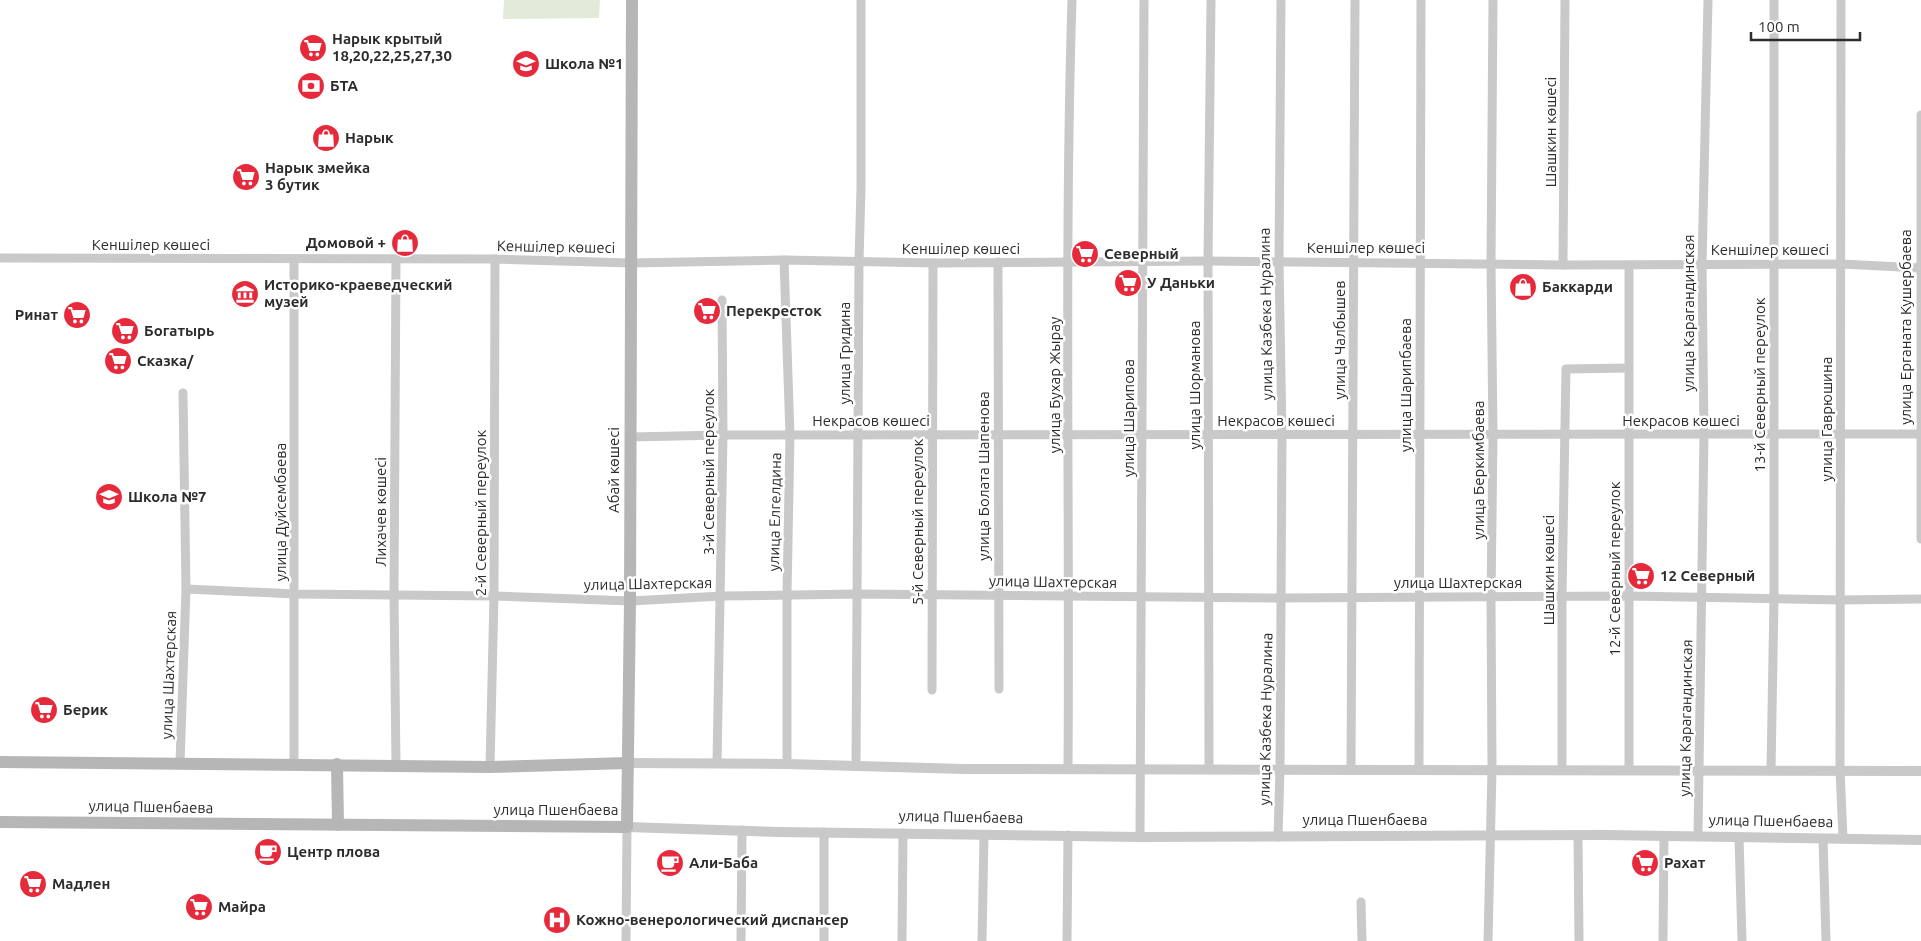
<svg xmlns="http://www.w3.org/2000/svg" width="1921" height="941" viewBox="0 0 1921 941" font-family="Ubuntu,sans-serif">
  <style>
    .green { fill: #e2ead8 }
    .lines { fill: none; stroke-linecap: round; stroke-linejoin: round }
    .minor { stroke: #c9c9c9; stroke-width: 9 }
    .tertiary { stroke: #c9c9c9; stroke-width: 10 }
    .secondary { stroke: #b6b6b6; stroke-width: 12 }
    .labels { text-anchor: middle; stroke-width: 5; stroke-linejoin: round; paint-order: stroke }
    .poi-label { font-size: 15px; font-weight: bold; fill: #2c2c2c; stroke: #fff; text-anchor: start }
    .street-label { font-size: 15px; fill: #2c2c2c; stroke: #fff }
  </style>
  <rect width="100%" height="100%" fill="#fff"/>
  <polygon class="green" points="504,0 600,0 599,18 503,19"/>
  <g class="lines">
    <g class="minor">
      <polyline points="1841,0 1840,770 1843,838"/>
      <polyline points="1921,115 1921,539"/>
      <polyline points="0,258 495,259 631,263 784,260 933,263 1208,261 1563,265 1841,264 1921,268"/>
      <polyline points="294,260 294,764"/>
      <polyline points="396,260 394,595 396,765"/>
      <polyline points="784,260 790,435 787,595 787,764"/>
      <polyline points="998,262 999,689"/>
      <polyline points="1563,265 1565,0"/>
      <polyline points="1629,265 1629,770"/>
      <polyline points="631,437 723,435 1920,434"/>
      <polyline points="186,589 295,594 494,596 630,601 722,596 857,594 1281,598 1629,596 1840,600 1921,599"/>
      <polyline points="932,690 933,263"/>
      <polyline points="180,763 186,589 183,393"/>
      <polyline points="717,763 723,435 722,300"/>
      <polyline points="856,766 859,262 861,188 861,0"/>
      <polyline points="490,767 494,596 495,259"/>
      <path d="M1068 769C1070 513 1064 256 1072 0"/>
      <polyline points="1209,769 1208,261 1211,0"/>
      <polyline points="1351,770 1355,0"/>
      <polyline points="1419,770 1421,0"/>
      <polyline points="1562,770 1562,597 1566,369 1628,368"/>
      <polyline points="1771,770 1774,599 1774,0"/>
      <polyline points="1578,836 1579,941"/>
      <polyline points="1698,836 1704,434 1702,265 1708,0"/>
      <polyline points="1140,837 1144,0"/>
      <polyline points="1278,837 1280,769 1282,435 1279,262 1281,0"/>
      <polyline points="1739,837 1742,941"/>
      <polyline points="1823,838 1826,941"/>
      <polyline points="1361,902 1362,941"/>
      <polyline points="626,941 627,827"/>
      <polyline points="741,941 742,830"/>
      <polyline points="824,941 824,832"/>
      <polyline points="902,941 903,833"/>
      <polyline points="982,941 984,835"/>
      <polyline points="1067,941 1068,835"/>
      <polyline points="1488,941 1492,770 1491,598 1493,435 1491,264 1493,0"/>
      <polyline points="1663,941 1664,836"/>
    </g>
    <g class="tertiary">
      <polyline points="628,763 787,764 964,769 1921,771"/>
      <polyline points="627,827 779,832 1140,837 1606,835 1921,840"/>
    </g>
    <g class="secondary">
      <polyline points="0,762 490,767 628,763"/>
      <polyline points="337,764 338,825"/>
      <polyline points="0,822 627,827 630,601 632,0"/>
    </g>
  </g>
  <defs>
    <g id="supermarket-disc" transform="scale(1.4375)"><circle r="9.5" fill="#e62a3b" stroke="#fff"/><path d="M-6-5.5h2.5l.6 2H6L4.5 2H-2.5L-4.4-4H-6ZM-1.5 3.2a1.3 1.3 0 1 0 .1 0ZM3 3.2a1.3 1.3 0 1 0 .1 0Z" fill="#fff"/></g>
    <g id="school-disc" transform="scale(1.4375)"><circle r="9.5" fill="#e62a3b" stroke="#fff"/><path d="M0-5L7-2L0 1L-7-2ZM-4 1L0 2.5L4 1V4Q0 6-4 4Z" fill="#fff"/></g>
    <g id="bank-disc" transform="scale(1.4375)"><circle r="9.5" fill="#e62a3b" stroke="#fff"/><path d="M-6-4H6V4H-6ZM0-2.3a2.3 2.3 0 1 0 0 4.6a2.3 2.3 0 1 0 0-4.6Z" fill="#fff"/></g>
    <g id="shop-disc" transform="scale(1.4375)"><circle r="9.5" fill="#e62a3b" stroke="#fff"/><path d="M-5-2.5h2.3a2.7 3.5 0 0 1 5.4 0H5L5.5 6h-11ZM-1.5-2.5h3a1.5 2.3 0 0 0-3 0Z" fill="#fff"/></g>
    <g id="museum-disc" transform="scale(1.4375)"><circle r="9.5" fill="#e62a3b" stroke="#fff"/><path d="M0-6L6-3V-2H-6V-3ZM-5-1h2V3h-2ZM-1-1h2V3h-2ZM3-1h2V3H3ZM-6 4H6V6H-6Z" fill="#fff"/></g>
    <g id="cafe-disc" transform="scale(1.4375)"><circle r="9.5" fill="#e62a3b" stroke="#fff"/><path d="M-5.5-4.5H6V0H3Q3 3.5 0 3.5H-2.5Q-5.5 3.5-5.5 0ZM3-3.2v2h1.7v-2ZM-6 4.5H4V6H-6Z" fill="#fff"/></g>
    <g id="hospital-disc" transform="scale(1.4375)"><circle r="9.5" fill="#e62a3b" stroke="#fff"/><path d="M-5-5h3v3.5h4V-5h3V5h-3V1.5h-4V5h-3Z" fill="#fff"/></g>
  </defs>
  <g fill-rule="evenodd">
    <use href="#supermarket-disc" x="313" y="48"/>
    <use href="#school-disc" x="526" y="64"/>
    <use href="#bank-disc" x="311" y="86"/>
    <use href="#shop-disc" x="326" y="138"/>
    <use href="#supermarket-disc" x="246" y="177"/>
    <use href="#shop-disc" x="405" y="243"/>
    <use href="#supermarket-disc" x="1085" y="254"/>
    <use href="#supermarket-disc" x="1128" y="283"/>
    <use href="#shop-disc" x="1523" y="287"/>
    <use href="#museum-disc" x="245" y="294"/>
    <use href="#supermarket-disc" x="707" y="311"/>
    <use href="#supermarket-disc" x="77" y="315"/>
    <use href="#supermarket-disc" x="125" y="331"/>
    <use href="#supermarket-disc" x="118" y="361"/>
    <use href="#school-disc" x="109" y="497"/>
    <use href="#supermarket-disc" x="1641" y="576"/>
    <use href="#supermarket-disc" x="44" y="710"/>
    <use href="#cafe-disc" x="268" y="852"/>
    <use href="#cafe-disc" x="670" y="863"/>
    <use href="#supermarket-disc" x="1645" y="863"/>
    <use href="#supermarket-disc" x="33" y="884"/>
    <use href="#supermarket-disc" x="199" y="907"/>
    <use href="#hospital-disc" x="557" y="920"/>
  </g>
  <g class="labels">
    <g class="poi-label">
      <text x="332" y="44">Нарык крытый<tspan x="332" dy="17">18,20,22,25,27,30</tspan></text>
      <text x="545" y="69">Школа №1</text>
      <text x="330" y="91">БТА</text>
      <text x="345" y="143">Нарык</text>
      <text x="265" y="173">Нарык змейка<tspan x="265" dy="17">3 бутик</tspan></text>
      <text x="386" y="248" text-anchor="end">Домовой +</text>
      <text x="1104" y="259">Северный</text>
      <text x="1147" y="288">У Даньки</text>
      <text x="264" y="290">Историко-краеведческий<tspan x="264" dy="17">музей</tspan></text>
      <text x="1542" y="292">Баккарди</text>
      <text x="726" y="316">Перекресток</text>
      <text x="58" y="320" text-anchor="end">Ринат</text>
      <text x="144" y="336">Богатырь</text>
      <text x="137" y="366">Сказка/</text>
      <text x="128" y="502">Школа №7</text>
      <text x="1660" y="581">12 Северный</text>
      <text x="63" y="715">Берик</text>
      <text x="287" y="857">Центр плова</text>
      <text x="689" y="868">Али-Баба</text>
      <text x="1664" y="868">Рахат</text>
      <text x="52" y="889">Мадлен</text>
      <text x="218" y="912">Майра</text>
      <text x="576" y="925">Кожно-венерологический диспансер</text>
    </g>
    <g class="street-label">
      <text transform="translate(1551 132) rotate(-90)" y="5">Шашкин көшесі</text>
      <text x="151" y="250">Кеншілер көшесі</text>
      <text transform="translate(556 247) rotate(1)" y="5">Кеншілер көшесі</text>
      <text x="1366" y="253">Кеншілер көшесі</text>
      <text x="961" y="254">Кеншілер көшесі</text>
      <text x="1770" y="255">Кеншілер көшесі</text>
      <text transform="translate(1689 313) rotate(-90)" y="5">улица Карагандинская</text>
      <text transform="translate(1266 314) rotate(-91)" y="5">улица Казбека Нуралина</text>
      <text transform="translate(1906 327) rotate(-90)" y="5">улица Ерганата Кушербаева</text>
      <text transform="translate(1340 340) rotate(-90)" y="5">улица Чалбышев</text>
      <text transform="translate(845 353) rotate(-90)" y="5">улица Гридина</text>
      <text transform="translate(1055 385) rotate(-90)" y="5">улица Бухар Жырау</text>
      <text transform="translate(1195 385) rotate(-90)" y="5">улица Шорманова</text>
      <text transform="translate(1406 385) rotate(-90)" y="5">улица Шарипбаева</text>
      <text transform="translate(1760 385) rotate(-90)" y="5">13-й Северный переулок</text>
      <text transform="translate(1129 418) rotate(-90)" y="5">улица Шарипова</text>
      <text transform="translate(1827 419) rotate(-90)" y="5">улица Гаврюшина</text>
      <text x="871" y="426">Некрасов көшесі</text>
      <text x="1276" y="426">Некрасов көшесі</text>
      <text x="1681" y="426">Некрасов көшесі</text>
      <text transform="translate(614 470) rotate(-90)" y="5">Абай көшесі</text>
      <text transform="translate(1479 470) rotate(-90)" y="5">улица Беркимбаева</text>
      <text transform="translate(709 472) rotate(-90)" y="5">3-й Северный переулок</text>
      <text transform="translate(984 476) rotate(-90)" y="5">улица Болата Шапенова</text>
      <text transform="translate(281 512) rotate(-90)" y="5">улица Дуйсембаева</text>
      <text transform="translate(381 512) rotate(-90)" y="5">Лихачев көшесі</text>
      <text transform="translate(775 512) rotate(-89)" y="5">улица Елгелдина</text>
      <text transform="translate(481 513) rotate(-90)" y="5">2-й Северный переулок</text>
      <text transform="translate(918 522) rotate(-90)" y="5">5-й Северный переулок</text>
      <text transform="translate(1615 569) rotate(-90)" y="5">12-й Северный переулок</text>
      <text transform="translate(1549 570) rotate(-90)" y="5">Шашкин көшесі</text>
      <text transform="translate(1053 582) rotate(1)" y="5">улица Шахтерская</text>
      <text x="1458" y="588">улица Шахтерская</text>
      <text transform="translate(648 584) rotate(-1)" y="5">улица Шахтерская</text>
      <text transform="translate(169 675) rotate(-88)" y="5">улица Шахтерская</text>
      <text transform="translate(1686 718) rotate(-89)" y="5">улица Карагандинская</text>
      <text transform="translate(1266 719) rotate(-89)" y="5">улица Казбека Нуралина</text>
      <text transform="translate(151 807) rotate(1)" y="5">улица Пшенбаева</text>
      <text x="556" y="815">улица Пшенбаева</text>
      <text transform="translate(961 817) rotate(1)" y="5">улица Пшенбаева</text>
      <text x="1365" y="825">улица Пшенбаева</text>
      <text transform="translate(1771 821) rotate(1)" y="5">улица Пшенбаева</text>
    </g>
  </g>
  <path d="M1751 32v8h109v-8" fill="none" stroke="#2c2c2c" stroke-width="2.5"/>
  <text x="1758" y="32" font-size="15" fill="#2c2c2c" stroke="#ffffff" stroke-width="4" paint-order="stroke">100 m</text>
</svg>
